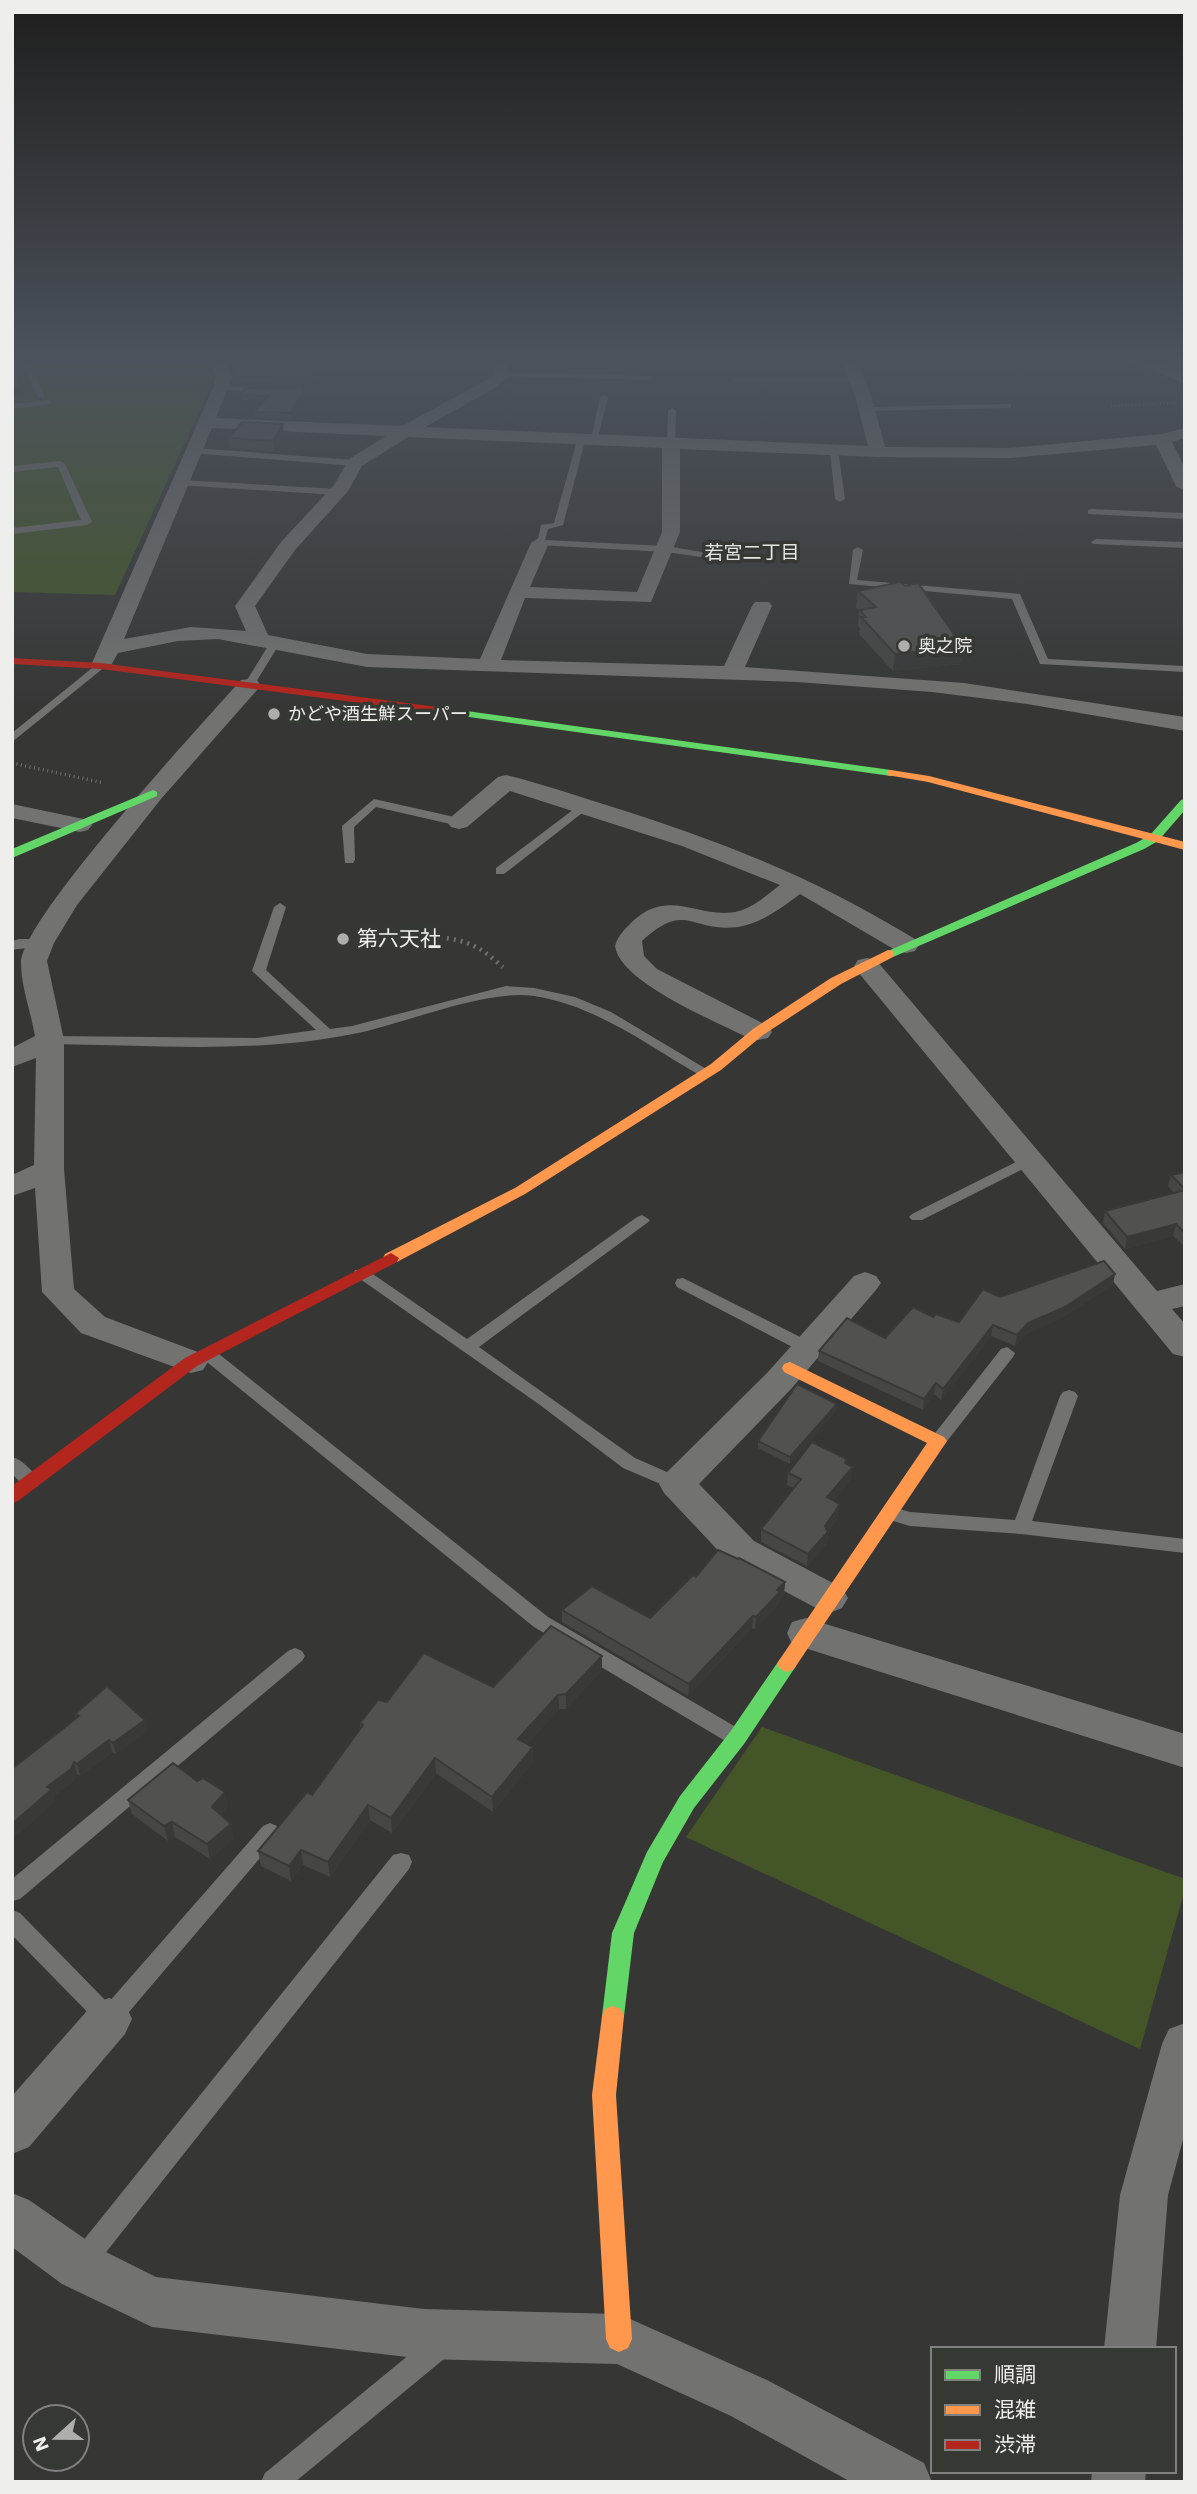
<svg xmlns="http://www.w3.org/2000/svg" width="1197" height="2494" viewBox="0 0 1197 2494" font-family="'Work Sans','Noto Sans JP',sans-serif">
  <style>
    .green { fill: #445627 }
    .lines { fill: none; stroke-linecap: round; stroke-linejoin: round }
    .path-far2 { stroke: #717170; stroke-width: 2.5; stroke-dasharray: 1 2.5; stroke-linecap: butt }
    .path-far1 { stroke: #717170; stroke-width: 3.5; stroke-dasharray: 1 3.5; stroke-linecap: butt }
    .path { stroke: #717170; stroke-width: 4.5; stroke-dasharray: 2 5; stroke-linecap: butt }
    .lane { fill: #727270; fill-rule: evenodd }
    .street { fill: #727270; fill-rule: evenodd }
    .fast { fill: #63d668; fill-rule: evenodd }
    .slow { fill: #ff974d; fill-rule: evenodd }
    .jam { fill: #b3261e; fill-rule: evenodd }
    .wall { fill: #464745 }
    .shaded-wall { fill: #393938 }
    .building { fill: #515250; stroke: #393938; stroke-width: 2 }
    .poi-dot { fill: #aeafac; stroke: #363834; stroke-width: 2.5 }
    .labels { text-anchor: middle; stroke-width: 7; stroke-linejoin: round; paint-order: stroke }
    .far-poi-label { font-size: 18px; fill: #eeefec; stroke: #363834; text-anchor: start }
    .far-neighbourhood-label { font-size: 19px; fill: #e1e4df; stroke: #363834 }
    .poi-label { font-size: 21px; fill: #eeefec; stroke: #363834; text-anchor: start }
  </style>
  <rect width="100%" height="100%" fill="#363735"/>
  <g class="green">
    <polygon points="12,359 206,359 205,364 215,377 115,595 12,592"/>
    <polygon points="762,1727 1185,1879 1185,1889 1140,2049 686,1837"/>
  </g>
  <g class="lines">
    <polyline class="path-far2" points="1111,406 1177,403"/>
    <polyline class="path-far1" points="12,763 104,783"/>
    <path class="path" d="M370 940C404 938 445 931 476 947 486 952 494 960 503 967"/>
    <g class="lane">
      <polygon points="21,359 29,359 45,399 38,397"/>
      <polygon points="502,372 647,376 651,378 647,380 499,376"/>
      <polygon points="737,378 857,378 861,380 857,382 734,382"/>
      <polygon points="221,386 263,387 267,389 263,391 218,390"/>
      <polygon points="604,395 608,397 597,441 590,443 600,397"/>
      <polygon points="48,400 51,400 51,404 12,409 12,404"/>
      <polygon points="1011,404 1011,408 1008,408 867,411 863,409 867,407"/>
      <polygon points="672,408 676,410 675,444 671,447 667,444 668,410"/>
      <polygon points="581,438 585,441 563,525 548,529 545,540 666,546 732,557 737,560 735,562 666,552 537,545 541,525 554,523 577,441"/>
      <polygon points="834,447 838,450 845,499 840,502 835,499 830,450"/>
      <polygon points="194,448 355,460 359,463 355,466 191,453 191,449"/>
      <polygon points="61,461 65,464 92,522 87,525 12,534 12,528 81,520 58,467 12,472 12,466"/>
      <polygon points="180,480 337,489 342,492 337,495 177,485 177,481"/>
      <polygon points="1091,509 1185,513 1185,519 1088,514 1088,510"/>
      <polygon points="1096,539 1185,542 1185,548 1093,544 1091,542"/>
      <polygon points="858,547 863,550 857,580 1020,594 1048,659 1185,666 1185,672 1040,664 1012,599 849,584 853,550"/>
      <polygon points="271,641 280,643 253,687 245,687 244,685"/>
      <polygon points="97,664 106,666 12,742 12,733"/>
      <polygon points="374,799 459,818 465,822 459,826 376,807 354,827 355,860 353,863 345,863 342,826"/>
      <polygon points="582,803 586,804 586,810 504,874 496,874 496,868"/>
      <path d="M280 903 286 907 266 970 330 1029 352 1026 506 986 534 988 575 997 611 1012 713 1073 711 1076H701C649 1046 595 1005 534 996 484 989 405 1024 353 1034 254 1054 150 1045 50 1044L43 1040 50 1036 257 1038 316 1030 252 971 274 907Z"/>
      <path d="M19 939H41L48 943C39 950 23 947 12 950V941Z"/>
      <polygon points="1028,1156 1035,1161 1033,1164 922,1220 912,1220 909,1217 912,1214"/>
      <polygon points="642,1215 650,1220 647,1223 479,1347 635,1458 683,1479 686,1484 683,1489 677,1491 623,1468 540,1405 353,1274 355,1270 367,1270 467,1339 637,1217"/>
      <polygon points="683,1278 814,1344 816,1348 814,1352 802,1352 677,1287 675,1283 677,1279"/>
      <polygon points="1007,1347 1015,1353 1013,1357 944,1445 932,1445 929,1441 932,1437 1001,1349"/>
      <polygon points="208,1348 214,1350 548,1617 741,1730 744,1736 741,1742 734,1744 727,1742 534,1627 202,1358 200,1354"/>
      <polygon points="1069,1390 1075,1392 1078,1396 1032,1521 1185,1539 1185,1553 1021,1534 910,1526 883,1518 880,1513 883,1508 889,1506 910,1512 1015,1520 1060,1396 1063,1392"/>
      <path d="M12 1457C23 1460 34 1472 40 1482L37 1487H25L12 1474Z"/>
      <polygon points="295,1648 302,1651 305,1656 302,1661 20,1899 12,1901 12,1879 288,1651"/>
      <polygon points="270,1823 277,1826 280,1832 277,1838 117,2026 109,2029 101,2026 12,1935 12,1910 20,1913 108,2003 263,1826"/>
      <polygon points="401,1853 409,1855 412,1862 409,1869 92,2270 83,2273 74,2270 71,2261 74,2252 393,1855"/>
      <polygon points="441,2332 450,2336 454,2345 450,2354 295,2482 261,2482 265,2473 432,2336"/>
    </g>
    <g class="street">
      <path d="M208 359H224L232 377 216 418 402 426 483 382 494 373 490 359H506L510 374 495 388 425 427 868 446 855 395 840 359H856L871 395 885 447 1010 448 1162 434 1185 428V438L1172 442 1185 468V491L1176 486 1156 445 1010 458 878 457 680 449V532L651 602 525 598 501 660 724 666 752 606 755 602H769L772 606 745 667 964 683 1185 717V731L1027 704 932 692 797 682 367 667 218 639 178 641 118 653 110 667H96L92 663 213 388 216 377ZM212 428 386 436 349 459 334 485 281 542 238 602 235 606 246 631 191 627 124 639ZM408 437 662 448V532L637 592 530 587 549 543 540 537 531 543 480 659 367 654 268 635 255 606 295 550 348 491 362 466Z"/>
      <polygon points="1127,359 1150,359 1185,372 1185,383 1129,362"/>
      <path d="M249 679 257 680 260 685 257 690 161 799 77 905 54 943 47 961 64 1040V1169L74 1289 105 1317 203 1354 208 1362 203 1370 191 1373 81 1333 42 1292 35 1188 12 1196V1175L34 1165 36 1058 12 1067V1048L35 1036C31 1013 21 986 21 963 21 919 204 722 241 680Z"/>
      <path d="M506 775C539 783 571 794 603 804 718 840 812 876 915 939L919 945 915 951 906 953 897 951 800 894C781 908 762 923 738 927 690 933 687 900 642 941L644 956 657 969 768 1026 772 1032 768 1038 758 1040 748 1038C716 1021 620 983 615 946 618 935 626 928 634 920 671 887 701 921 739 911 754 907 768 894 780 885L682 846 510 791 467 827 459 829 451 827 447 822 451 817 498 777Z"/>
      <polygon points="12,804 88,820 92,825 88,830 80,832 12,818"/>
      <polygon points="867,958 876,960 1157,1291 1185,1284 1185,1306 1172,1309 1185,1324 1185,1357 1173,1354 858,972 854,966 858,960"/>
      <polygon points="865,1272 876,1276 881,1283 876,1290 791,1389 699,1484 754,1541 842,1588 848,1598 842,1608 829,1613 816,1608 728,1561 664,1493 659,1484 664,1475 767,1373 854,1276"/>
      <polygon points="806,1618 1185,1734 1185,1768 792,1644 787,1633 792,1622"/>
      <polygon points="109,1998 125,2004 132,2019 125,2034 29,2147 12,2154 12,2096 93,2004"/>
      <polygon points="1185,2023 1185,2132 1168,2195 1156,2349 1104,2349 1120,2195 1162,2044 1169,2029"/>
      <polygon points="12,2193 29,2200 98,2248 156,2277 424,2309 619,2314 767,2380 924,2463 932,2482 851,2482 731,2416 617,2364 424,2359 152,2327 62,2284 12,2247"/>
      <polygon points="1092,2471 1146,2471 1145,2482 1091,2482"/>
    </g>
    <g class="fast">
      <polygon points="452,709 891,770 897,773 891,776 448,714 447,712"/>
      <polygon points="153,790 157,792 157,796 12,858 12,849"/>
      <polygon points="1185,799 1185,810 1158,841 1144,849 893,957 883,957 881,954 1136,843 1150,835 1181,800"/>
      <polygon points="787,1656 794,1659 797,1664 794,1669 744,1744 694,1808 663,1862 634,1933 624,2016 621,2023 613,2026 605,2023 602,2016 612,1933 647,1852 680,1796 730,1732 780,1659"/>
    </g>
    <g class="slow">
      <polygon points="891,770 929,776 1185,842 1185,850 928,782 887,775 887,771"/>
      <polygon points="888,950 893,951 893,957 841,984 763,1035 721,1070 525,1194 397,1262 385,1262 383,1258 385,1254 515,1188 711,1064 753,1029 831,978"/>
      <polygon points="790,1362 944,1437 947,1441 794,1669 787,1672 780,1669 777,1664 780,1659 927,1443 784,1372 782,1368 784,1364"/>
      <polygon points="613,2006 621,2009 624,2016 616,2095 632,2339 628,2348 619,2352 610,2348 606,2339 592,2095 602,2016 605,2009"/>
    </g>
    <g class="jam">
      <polygon points="12,658 101,663 452,709 457,712 452,715 101,669 12,664"/>
      <polygon points="391,1253 399,1258 397,1262 197,1366 18,1501 12,1503 12,1486 185,1358"/>
    </g>
  </g>
  <g class="wall">
    <polygon points="324,359 310,384 237,383 236,377"/>
    <polygon points="1163,359 1185,359 1185,371 1163,360"/>
    <polygon points="305,394 292,419 255,417 255,412 264,401 242,400 242,395"/>
    <polygon points="283,424 284,434 274,451 230,448 229,438"/>
    <polygon points="858,591 963,647 961,664 893,671 859,634 860,629 858,626 859,610 856,607"/>
    <polygon points="1185,1172 1185,1245 1183,1245 1173,1236 1125,1249 1103,1223 1105,1211 1174,1193 1168,1186 1171,1175"/>
    <polygon points="1113,1285 1063,1317 1026,1334 1015,1346 991,1336 941,1400 934,1394 923,1410 818,1361 819,1351 885,1338 933,1317 959,1322 1000,1297"/>
    <polygon points="836,1411 790,1464 758,1448 758,1441"/>
    <polygon points="847,1459 847,1464 851,1479 833,1500 839,1516 828,1532 827,1544 807,1566 761,1542 761,1529 794,1488 787,1485 788,1473"/>
    <polygon points="738,1559 785,1582 784,1594 780,1598 779,1604 755,1629 752,1628 688,1696 562,1622 562,1610 650,1618 696,1577"/>
    <polygon points="602,1656 602,1670 566,1709 559,1709 527,1744 533,1747 533,1762 493,1812 436,1773 392,1833 370,1820 330,1877 303,1865 291,1881 261,1866 258,1851 312,1795 360,1729 360,1723 387,1702 493,1687"/>
    <polygon points="75,1714 145,1720 147,1731 116,1754 112,1752 80,1776 77,1774 74,1780 54,1796 55,1801 12,1839 12,1769 76,1718"/>
    <polygon points="128,1800 228,1806 221,1815 234,1838 210,1859 175,1837 168,1841 132,1814"/>
  </g>
  <g class="shaded-wall">
    <polygon points="320,359 324,359 310,384 310,377"/>
    <polygon points="23,386 25,396 12,397 12,388"/>
    <polygon points="305,388 305,394 292,419 291,413"/>
    <polygon points="283,424 284,434 274,451 273,441"/>
    <polygon points="963,647 961,664 893,671 895,654"/>
    <polygon points="1176,1224 1173,1236 1125,1249 1127,1237"/>
    <polygon points="1115,1274 1113,1285 1063,1317 1026,1334 1015,1346 1017,1335 1028,1323"/>
    <polygon points="993,1325 991,1336 941,1400 943,1389"/>
    <polygon points="936,1383 934,1394 923,1410 924,1399"/>
    <polygon points="837,1404 836,1411 790,1464 790,1457"/>
    <polygon points="853,1467 851,1479 825,1509 827,1497"/>
    <polygon points="840,1504 839,1516 828,1532 827,1544 807,1566 808,1554 825,1526"/>
    <polygon points="785,1582 784,1594 780,1598 779,1604 755,1629 756,1617"/>
    <polygon points="753,1616 752,1628 688,1696 689,1684"/>
    <polygon points="602,1656 602,1670 566,1709 566,1694"/>
    <polygon points="558,1695 559,1709 519,1754 518,1739"/>
    <polygon points="145,1720 147,1731 116,1754 113,1743"/>
    <polygon points="109,1740 112,1752 80,1776 77,1764"/>
    <polygon points="533,1747 533,1762 493,1812 492,1797"/>
    <polygon points="435,1758 436,1773 392,1833 391,1818"/>
    <polygon points="74,1762 77,1774 74,1780 54,1796 55,1801 12,1839 12,1824 47,1787"/>
    <polygon points="225,1792 228,1806 215,1822 212,1807"/>
    <polygon points="368,1805 370,1820 330,1877 328,1862"/>
    <polygon points="172,1822 175,1837 168,1841 164,1826"/>
    <polygon points="231,1824 234,1838 210,1859 207,1844"/>
    <polygon points="301,1850 303,1865 291,1881 289,1866"/>
  </g>
  <g class="building">
    <polygon points="242,359 320,359 310,377 236,377"/>
    <polygon points="1177,359 1185,359 1185,363"/>
    <polygon points="12,362 23,386 12,388"/>
    <polygon points="245,388 305,388 291,413 255,412 268,396 242,395"/>
    <polygon points="242,422 283,424 273,441 229,438"/>
    <polygon points="900,582 905,586 918,583 963,647 895,654 861,617 866,617 860,610 876,607 858,591"/>
    <polygon points="1185,1172 1185,1189 1171,1175"/>
    <polygon points="1185,1190 1185,1233 1176,1224 1127,1237 1105,1211"/>
    <polygon points="1104,1261 1115,1274 1065,1307 1028,1323 1017,1335 993,1325 943,1389 936,1383 924,1399 819,1351 847,1318 885,1338 913,1307 933,1317 936,1314 959,1322 983,1289 1000,1297"/>
    <polygon points="797,1384 837,1404 790,1457 758,1441"/>
    <polygon points="812,1442 847,1459 845,1463 853,1467 827,1497 840,1504 825,1526 828,1532 808,1554 761,1529 801,1479 788,1473"/>
    <polygon points="718,1550 738,1559 739,1558 785,1582 777,1590 780,1592 756,1617 753,1616 689,1684 562,1610 592,1586 650,1618 693,1575 696,1577"/>
    <polygon points="551,1626 602,1656 566,1694 558,1695 518,1739 533,1747 492,1797 435,1758 391,1818 368,1805 328,1862 301,1850 289,1866 258,1851 307,1792 312,1795 363,1725 360,1723 378,1700 387,1702 424,1653 493,1687"/>
    <polygon points="107,1686 145,1720 113,1743 109,1740 77,1764 74,1762 71,1769 47,1787 52,1789 12,1824 12,1769 79,1716 75,1714"/>
    <polygon points="173,1763 197,1781 203,1778 225,1792 212,1807 231,1824 207,1844 172,1822 164,1826 128,1800"/>
  </g>
  <linearGradient id="sky" x2="0" y2="1"><stop stop-color="#1e1e1d"/><stop offset="0.51" stop-color="#4c535c"/><stop offset="1" stop-color="#4c535c" stop-opacity="0"/></linearGradient>
  <rect width="1197" height="708" fill="url(#sky)"/>
  <g class="poi-dot">
    <circle cx="904" cy="646" r="7"/>
    <circle cx="274" cy="714" r="7"/>
    <circle cx="343" cy="939" r="7"/>
  </g>
  <g class="labels">
    <g class="far-poi-label">
      <text x="918" y="652">奥之院</text>
      <text x="288" y="720">かどや酒生鮮スーパー</text>
    </g>
    <g class="far-neighbourhood-label">
      <text x="752" y="559">若宮二丁目</text>
    </g>
    <g class="poi-label">
      <text x="357" y="946">第六天社</text>
    </g>
  </g>
  <rect width="1197" height="2494" fill="none" stroke="#eeefec" stroke-width="28"/>
  <rect x="931" y="2347" width="245" height="126" fill="#363834" stroke="#80817e" stroke-width="2"/>
  <rect x="945" y="2370" width="35" height="10" fill="#63d668" stroke="#80817e" stroke-width="2"/>
  <text x="994" y="2382" font-size="21" fill="#eeefec">順調</text>
  <rect x="945" y="2405" width="35" height="10" fill="#ff974d" stroke="#80817e" stroke-width="2"/>
  <text x="994" y="2417" font-size="21" fill="#eeefec">混雑</text>
  <rect x="945" y="2440" width="35" height="10" fill="#b3261e" stroke="#80817e" stroke-width="2"/>
  <text x="994" y="2452" font-size="21" fill="#eeefec">渋滞</text>
  <g transform="translate(56 2438) rotate(249)"><circle r="33" fill="#363834" stroke="#80817e" stroke-width="2"/>
  <path d="M0-5L12 26L0 18L-12 26Z" fill="#aeafac"/>
  <text y="-10" font-size="19" font-weight="bold" text-anchor="middle" fill="#eeefec">N</text>
  </g>
</svg>
